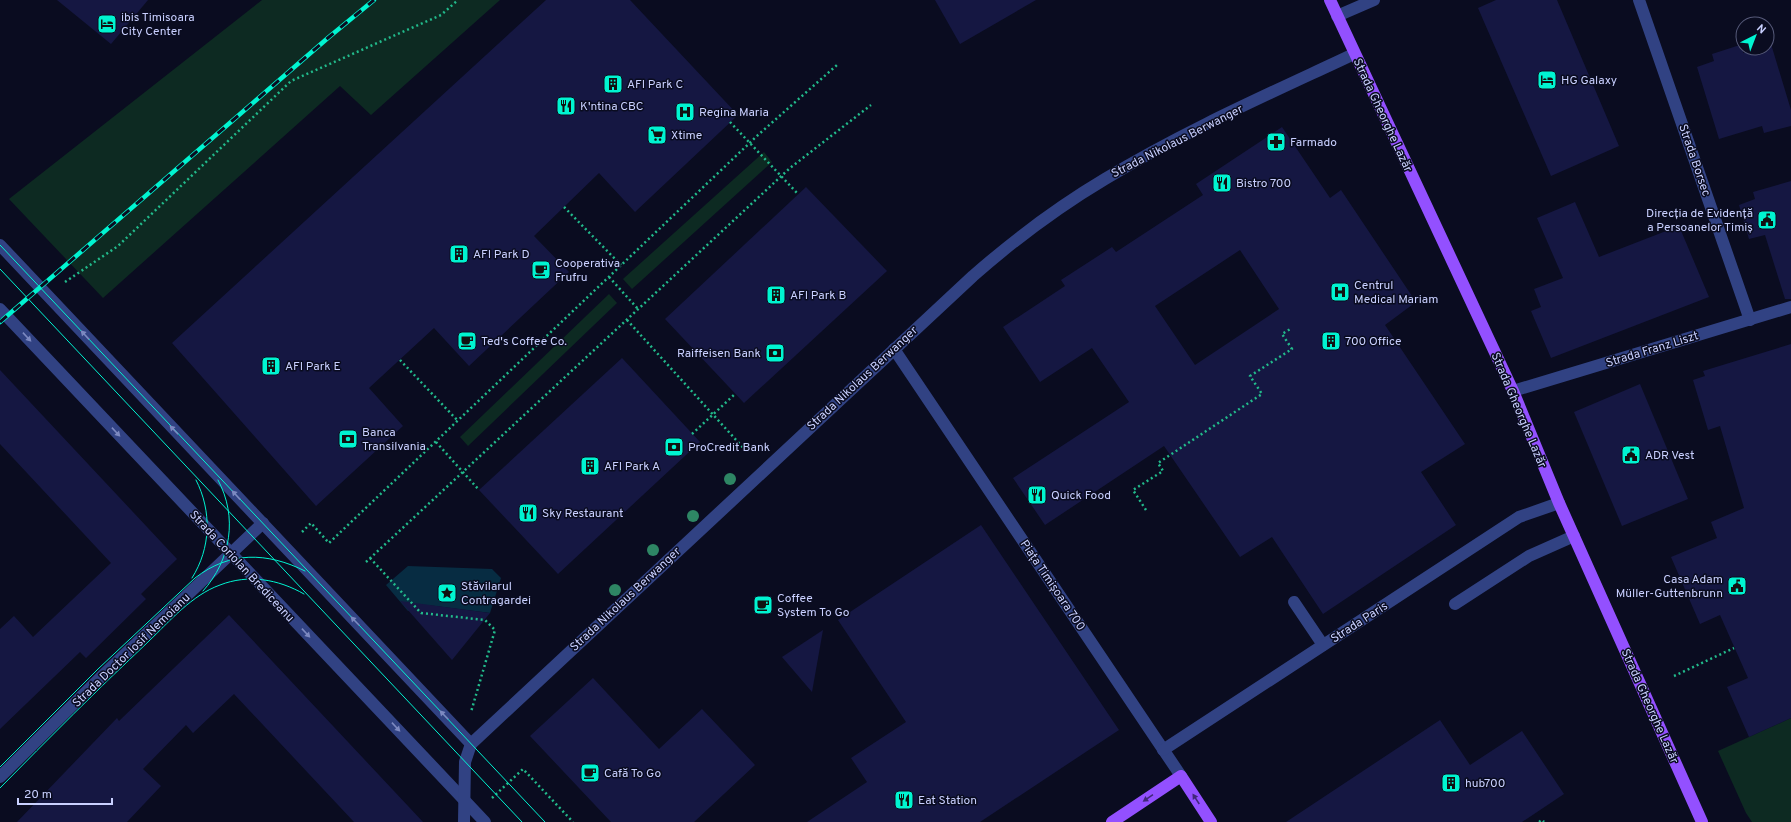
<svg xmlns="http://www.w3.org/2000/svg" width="1791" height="822" viewBox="0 0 1791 822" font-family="Overpass,sans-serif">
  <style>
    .green { fill: #0d2a22 }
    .water { fill: #072c42 }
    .building { fill: #151742; fill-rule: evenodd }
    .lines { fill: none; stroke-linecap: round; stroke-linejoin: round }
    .path { stroke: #22ba8b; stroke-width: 2.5; stroke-dasharray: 2 3; stroke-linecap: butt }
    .minor { stroke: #314283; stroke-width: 12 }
    .major { stroke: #9350ff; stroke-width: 12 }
    .tram { stroke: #00f4d1; stroke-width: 1 }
    .rail-casing { stroke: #00f4d1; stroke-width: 4.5 }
    .rail { stroke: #0a0c20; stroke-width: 3; stroke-dasharray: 9; stroke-linecap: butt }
    .path-bridge { stroke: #22ba8b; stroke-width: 2.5; stroke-dasharray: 2 3; stroke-linecap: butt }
    .tree { fill: #2e8664 }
    .oneway { fill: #7d89c1 }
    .oneway2 { fill: #412779 }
    .labels { text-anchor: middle; stroke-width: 3; stroke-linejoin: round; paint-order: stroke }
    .poi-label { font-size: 12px; fill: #c9d0ff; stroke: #0a0c20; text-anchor: start }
    .street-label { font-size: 12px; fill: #c9d0ff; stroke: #0a0c20 }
  </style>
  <rect width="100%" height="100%" fill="#0a0c20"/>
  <g class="green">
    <polygon points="262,0 500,0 371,115 340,86 103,298 9,199"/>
    <polygon points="764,152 772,162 632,289 623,279"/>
    <polygon points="609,294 617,303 468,446 460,437"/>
    <polygon points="1791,718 1791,822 1752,822 1746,813 1718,751"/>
  </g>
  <polygon class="water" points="408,566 492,569 501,578 490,613 427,605 408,611 386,585"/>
  <g class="building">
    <polygon points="57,0 148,0 111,44"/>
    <polygon points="546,0 630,0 738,115 635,212 599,173 534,236 569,272 469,366 434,328 369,388 403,426 316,506 172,343"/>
    <polygon points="935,0 1036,0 960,44"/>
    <polygon points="1496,0 1557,0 1619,146 1551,176 1478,8"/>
    <polygon points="1743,44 1743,53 1758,48 1767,48 1767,45 1771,44 1791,110 1791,126 1764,133 1762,126 1719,139 1697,67 1714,61 1712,54"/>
    <path d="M1282 127 1330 198 1341 190 1416 302 1385 325 1465 444 1421 472 1456 525 1323 614 1272 537 1240 557 1164 446 1045 525 1013 478 1129 402 1092 348 1040 382 1003 327 1065 286 1061 280 1112 247 1116 252 1203 195 1196 184ZM1240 250 1279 309 1195 365 1155 306Z"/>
    <polygon points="1791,181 1791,299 1785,299 1765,235 1749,239 1739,205 1755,199 1753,192"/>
    <polygon points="806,187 887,271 744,403 665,319"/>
    <polygon points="1575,202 1599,257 1679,226 1709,297 1551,358 1531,311 1541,307 1534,289 1563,278 1537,218"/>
    <polygon points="1791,344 1791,718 1749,737 1727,687 1748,678 1720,615 1700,624 1671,557 1717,538 1711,522 1744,508 1720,426 1708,430 1693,380 1705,376 1703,371"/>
    <polygon points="622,358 700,442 558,574 479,490"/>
    <polygon points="0,370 177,559 141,594 146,599 86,658 80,652 0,729 0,629 14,616 33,637 111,563 0,444"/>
    <polygon points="1640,384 1688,499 1622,526 1574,412"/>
    <polygon points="981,525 1119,730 980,822 807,822 867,782 851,758 906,722 838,620"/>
    <polygon points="400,601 490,613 452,660"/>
    <polygon points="229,615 423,822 354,822 234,694 193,733 186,725 143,769 161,786 127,822 17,822 117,718 119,721"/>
    <polygon points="823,630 812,692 782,657"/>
    <polygon points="593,678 659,749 702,709 755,765 694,822 611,822 530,736"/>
    <polygon points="1440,720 1470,765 1522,731 1564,794 1522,822 1286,822"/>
  </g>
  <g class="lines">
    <g class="path">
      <polyline points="564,207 621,265"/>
      <polyline points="609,277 638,309"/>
      <polyline points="65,282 118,246 291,81 441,15 458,0"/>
      <polyline points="627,320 747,452"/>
      <polyline points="400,360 458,421"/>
      <polyline points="436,442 479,490"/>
      <polyline points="1146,510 1133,490 1163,471 1158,463 1262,394 1250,376 1292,349 1282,334 1292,328"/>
      <polyline points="302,532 311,523 329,543 758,135 837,65"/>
      <polyline points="370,558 421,613 485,620 495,630 471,712"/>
      <polyline points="366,562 790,168 871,105"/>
      <polyline points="1674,676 1734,648"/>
      <polyline points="492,798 523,769 573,822"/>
      <polyline points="1539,822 1542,820 1544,822"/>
    </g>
    <g class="minor">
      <polyline points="1639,0 1750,320"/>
      <polyline points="1337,16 1374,0"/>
      <polyline points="0,245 471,744"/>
      <polyline points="0,309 485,822"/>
      <polyline points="894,349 1181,776"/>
      <polyline points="1513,391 1791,307"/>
      <polyline points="1294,602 1323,645"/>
      <polyline points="1455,604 1529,556 1574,536"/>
      <polyline points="1163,750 1519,517 1559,503"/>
      <polyline points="0,777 104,674 263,523"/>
      <path d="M464 822 465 762 471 744 973 276C1014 240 1058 207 1105 179 1184 131 1271 93 1354 54"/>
    </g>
    <g class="major">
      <polyline points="1330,0 1513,391 1559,503 1702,822"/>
      <polyline points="1112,822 1181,776 1211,822"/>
    </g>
    <g class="tram">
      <polyline points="0,245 545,822"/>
      <polyline points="0,269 522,822"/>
      <path d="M192 578C211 548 212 511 196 480"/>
      <path d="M203 591C231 560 238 517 218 480"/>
      <path d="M0 767 98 669 195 578C230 551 267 552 305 571"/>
      <path d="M0 788C49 738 98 689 149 641 170 621 192 595 220 585 248 574 278 579 304 594"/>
    </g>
    <g class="rail-casing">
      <polyline id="rail" points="0,322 329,37 374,0"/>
    </g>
    <use href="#rail" class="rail"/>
    <g class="path-bridge">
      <polyline points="730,122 798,194"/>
      <polyline points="692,434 735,394"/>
    </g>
  </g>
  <g class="tree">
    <circle cx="730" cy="479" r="6"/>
    <circle cx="693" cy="516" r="6"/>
    <circle cx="653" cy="550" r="6"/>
    <circle cx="615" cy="590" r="6"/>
  </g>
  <defs><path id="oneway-solid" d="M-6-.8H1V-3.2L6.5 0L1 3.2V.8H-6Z"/></defs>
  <g class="oneway">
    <use href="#oneway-solid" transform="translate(85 335) rotate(-133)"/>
    <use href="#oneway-solid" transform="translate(27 337) rotate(47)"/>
    <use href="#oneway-solid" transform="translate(174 430) rotate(-134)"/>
    <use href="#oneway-solid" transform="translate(116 432) rotate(47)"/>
    <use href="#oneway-solid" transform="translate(236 495) rotate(-133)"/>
    <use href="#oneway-solid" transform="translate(355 621) rotate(-134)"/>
    <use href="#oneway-solid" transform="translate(306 633) rotate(47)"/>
    <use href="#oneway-solid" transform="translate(444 715) rotate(-134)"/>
    <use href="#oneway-solid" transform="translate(396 727) rotate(47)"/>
  </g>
  <g class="oneway2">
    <use href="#oneway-solid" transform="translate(1148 798) rotate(146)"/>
    <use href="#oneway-solid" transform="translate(1196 799) rotate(-123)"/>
  </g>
  <defs>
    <g id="hotel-square" transform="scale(1)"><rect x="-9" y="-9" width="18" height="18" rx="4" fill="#00f4d1" stroke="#0a0c20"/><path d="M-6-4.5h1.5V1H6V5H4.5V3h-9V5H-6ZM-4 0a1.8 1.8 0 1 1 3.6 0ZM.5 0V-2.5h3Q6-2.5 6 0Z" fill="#111"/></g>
    <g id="building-square" transform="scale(1)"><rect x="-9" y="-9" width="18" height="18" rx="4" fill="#00f4d1" stroke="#0a0c20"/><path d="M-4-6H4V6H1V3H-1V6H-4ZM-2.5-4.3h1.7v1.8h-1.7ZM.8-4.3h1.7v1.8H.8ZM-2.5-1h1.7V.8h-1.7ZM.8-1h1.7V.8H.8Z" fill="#111"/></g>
    <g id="restaurant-square" transform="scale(1)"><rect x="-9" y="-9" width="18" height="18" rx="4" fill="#00f4d1" stroke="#0a0c20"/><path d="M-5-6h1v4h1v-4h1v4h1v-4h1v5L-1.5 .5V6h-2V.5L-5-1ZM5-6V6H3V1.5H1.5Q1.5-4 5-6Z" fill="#111"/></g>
    <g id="hospital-square" transform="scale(1)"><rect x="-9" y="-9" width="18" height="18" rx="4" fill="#00f4d1" stroke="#0a0c20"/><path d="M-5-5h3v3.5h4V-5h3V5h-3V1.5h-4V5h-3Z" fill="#111"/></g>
    <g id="supermarket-square" transform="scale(1)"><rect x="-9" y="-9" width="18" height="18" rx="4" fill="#00f4d1" stroke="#0a0c20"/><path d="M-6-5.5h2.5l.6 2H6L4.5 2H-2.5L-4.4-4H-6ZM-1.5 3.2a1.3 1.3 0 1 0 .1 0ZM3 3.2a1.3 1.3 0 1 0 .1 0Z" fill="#111"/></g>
    <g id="pharmacy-square" transform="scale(1)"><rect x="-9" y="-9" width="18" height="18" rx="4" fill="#00f4d1" stroke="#0a0c20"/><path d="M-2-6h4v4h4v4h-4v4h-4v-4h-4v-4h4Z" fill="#111"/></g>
    <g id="civic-square" transform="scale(1)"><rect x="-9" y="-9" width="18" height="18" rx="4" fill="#00f4d1" stroke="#0a0c20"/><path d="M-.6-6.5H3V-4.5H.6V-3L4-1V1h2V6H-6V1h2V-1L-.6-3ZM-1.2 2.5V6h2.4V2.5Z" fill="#111"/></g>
    <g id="cafe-square" transform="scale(1)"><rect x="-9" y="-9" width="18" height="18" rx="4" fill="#00f4d1" stroke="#0a0c20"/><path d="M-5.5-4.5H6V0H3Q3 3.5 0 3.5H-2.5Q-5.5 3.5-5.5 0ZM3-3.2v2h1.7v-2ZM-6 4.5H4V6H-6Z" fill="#111"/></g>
    <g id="bank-square" transform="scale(1)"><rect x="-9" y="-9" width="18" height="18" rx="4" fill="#00f4d1" stroke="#0a0c20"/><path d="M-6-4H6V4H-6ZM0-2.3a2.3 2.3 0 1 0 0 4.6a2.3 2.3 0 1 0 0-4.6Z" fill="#111"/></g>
    <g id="sight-square" transform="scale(1)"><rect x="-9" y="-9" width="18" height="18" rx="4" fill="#00f4d1" stroke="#0a0c20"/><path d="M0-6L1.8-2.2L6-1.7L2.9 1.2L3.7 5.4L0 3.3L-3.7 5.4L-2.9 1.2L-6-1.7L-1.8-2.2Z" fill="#111"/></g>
  </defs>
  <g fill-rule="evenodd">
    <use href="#hotel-square" x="107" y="24"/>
    <use href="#hotel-square" x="1547" y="80"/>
    <use href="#building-square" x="613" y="84"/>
    <use href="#restaurant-square" x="566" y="106"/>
    <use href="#hospital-square" x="685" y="112"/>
    <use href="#supermarket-square" x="657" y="135"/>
    <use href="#pharmacy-square" x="1276" y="142"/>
    <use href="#restaurant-square" x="1222" y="183"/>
    <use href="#civic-square" x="1767" y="220"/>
    <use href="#building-square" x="459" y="254"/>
    <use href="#cafe-square" x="541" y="270"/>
    <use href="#hospital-square" x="1340" y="292"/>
    <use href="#building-square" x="776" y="295"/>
    <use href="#cafe-square" x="467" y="341"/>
    <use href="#building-square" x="1331" y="341"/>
    <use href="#bank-square" x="775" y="353"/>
    <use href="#building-square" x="271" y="366"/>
    <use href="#bank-square" x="348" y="439"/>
    <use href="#bank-square" x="674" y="447"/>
    <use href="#civic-square" x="1631" y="455"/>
    <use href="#building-square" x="590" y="466"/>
    <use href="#restaurant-square" x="1037" y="495"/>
    <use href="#restaurant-square" x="528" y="513"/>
    <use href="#civic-square" x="1737" y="586"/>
    <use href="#sight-square" x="447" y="593"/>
    <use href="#cafe-square" x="763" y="605"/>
    <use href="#cafe-square" x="590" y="773"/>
    <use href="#building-square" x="1451" y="783"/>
    <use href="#restaurant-square" x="904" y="800"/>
  </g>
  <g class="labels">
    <g class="poi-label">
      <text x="121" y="21">ibis Timisoara<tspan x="121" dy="14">City Center</tspan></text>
      <text x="1561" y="84">HG Galaxy</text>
      <text x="627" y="88">AFI Park C</text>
      <text x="580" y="110">K'ntina CBC</text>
      <text x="699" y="116">Regina Maria</text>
      <text x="671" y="139">Xtime</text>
      <text x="1290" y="146">Farmado</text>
      <text x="1236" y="187">Bistro 700</text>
      <text x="1753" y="217" text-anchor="end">Direcția de Evidență<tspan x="1753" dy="14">a Persoanelor Timiș</tspan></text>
      <text x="473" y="258">AFI Park D</text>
      <text x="555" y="267">Cooperativa<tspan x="555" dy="14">Frufru</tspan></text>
      <text x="1354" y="289">Centrul<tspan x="1354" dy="14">Medical Mariam</tspan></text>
      <text x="790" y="299">AFI Park B</text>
      <text x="481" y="345">Ted's Coffee Co.</text>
      <text x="1345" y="345">700 Office</text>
      <text x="761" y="357" text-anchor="end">Raiffeisen Bank</text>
      <text x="285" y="370">AFI Park E</text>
      <text x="362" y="436">Banca<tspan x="362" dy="14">Transilvania</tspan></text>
      <text x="688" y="451">ProCredit Bank</text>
      <text x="1645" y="459">ADR Vest</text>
      <text x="604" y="470">AFI Park A</text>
      <text x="1051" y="499">Quick Food</text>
      <text x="542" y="517">Sky Restaurant</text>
      <text x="1723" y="583" text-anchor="end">Casa Adam<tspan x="1723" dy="14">Müller-Guttenbrunn</tspan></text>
      <text x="461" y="590">Stăvilarul<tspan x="461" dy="14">Contragardei</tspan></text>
      <text x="777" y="602">Coffee<tspan x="777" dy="14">System To Go</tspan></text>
      <text x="604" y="777">Cafă To Go</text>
      <text x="1465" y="787">hub700</text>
      <text x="918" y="804">Eat Station</text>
    </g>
    <g class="street-label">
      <text transform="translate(1383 115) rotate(65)" y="4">Strada Gheorghe Lazăr</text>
      <text transform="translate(1177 141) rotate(-27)" y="4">Strada Nikolaus Berwanger</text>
      <text transform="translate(1695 160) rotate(71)" y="4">Strada Borsec</text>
      <text transform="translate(1652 349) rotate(-17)" y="4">Strada Franz Liszt</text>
      <text transform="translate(862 378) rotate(-43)" y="4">Strada Nikolaus Berwanger</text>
      <text transform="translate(1519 410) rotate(67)" y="4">Strada Gheorghe Lazăr</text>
      <text transform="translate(242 566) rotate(47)" y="4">Strada Coriolan Brediceanu</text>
      <text transform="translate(1053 585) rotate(56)" y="4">Piața Timișoara 700</text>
      <text transform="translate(625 599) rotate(-43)" y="4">Strada Nikolaus Berwanger</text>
      <text transform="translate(1359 622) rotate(-33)" y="4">Strada Paris</text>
      <text transform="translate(131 650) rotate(-44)" y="4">Strada Doctor Iosif Nemoianu</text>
      <text transform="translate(1650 706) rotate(66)" y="4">Strada Gheorghe Lazăr</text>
    </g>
  </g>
  <g transform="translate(1755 36) rotate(42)"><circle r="19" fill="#0a0c20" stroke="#565a79"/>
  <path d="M0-3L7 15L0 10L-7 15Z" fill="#00f4d1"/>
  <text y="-6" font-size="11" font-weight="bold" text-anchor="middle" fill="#c9d0ff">N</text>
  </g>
  <path d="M18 798v6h94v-6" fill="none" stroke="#c9d0ff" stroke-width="2"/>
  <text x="24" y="798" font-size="12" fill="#c9d0ff" stroke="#0a0c20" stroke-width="3" paint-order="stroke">20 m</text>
</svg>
